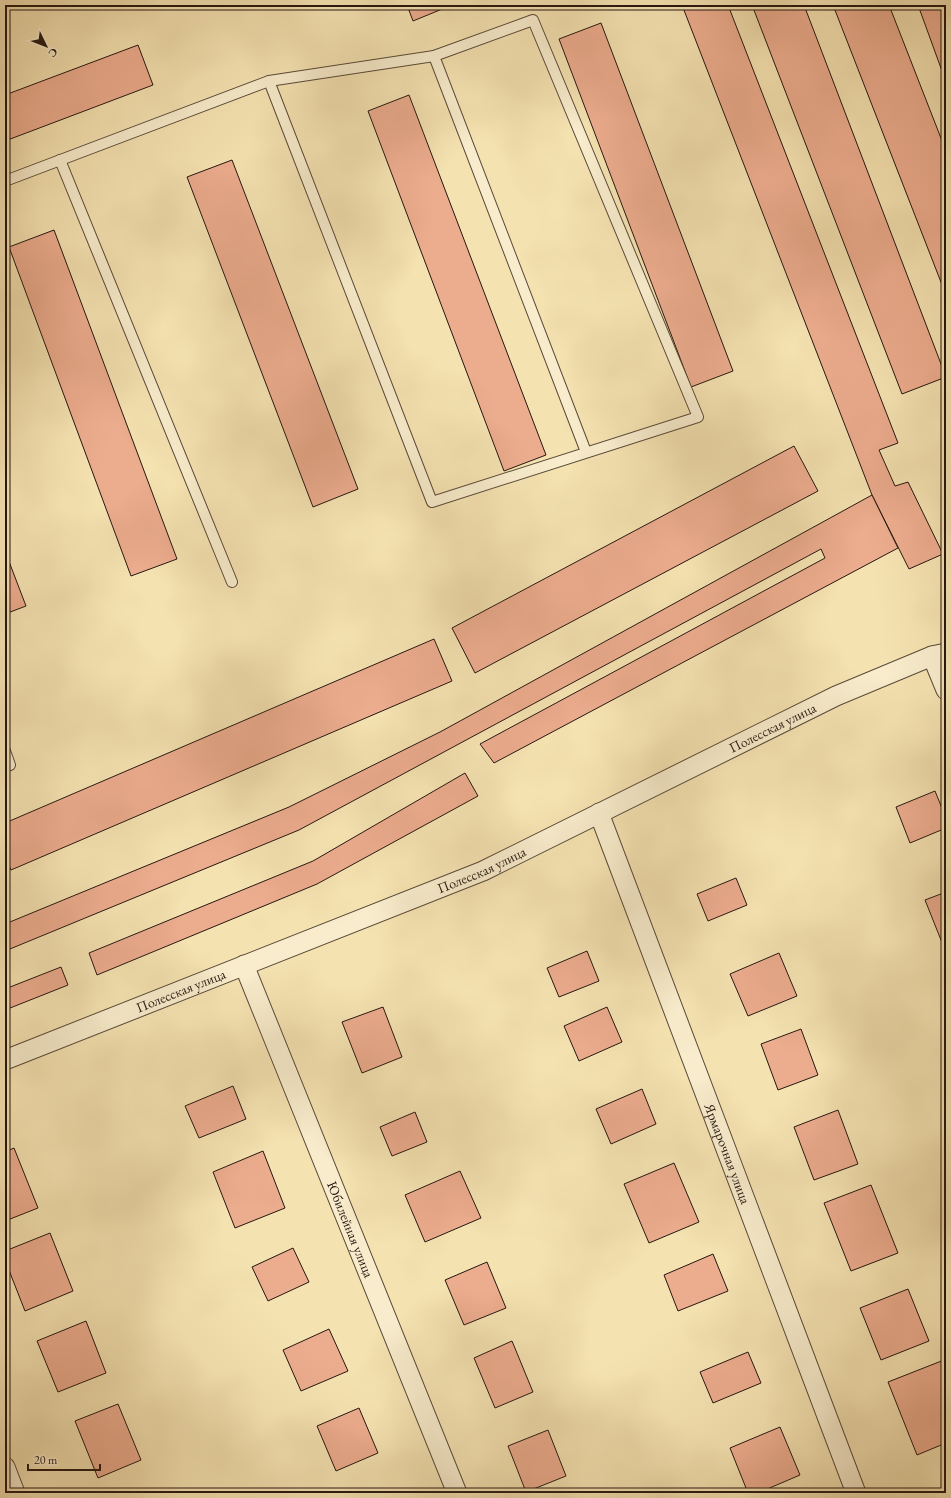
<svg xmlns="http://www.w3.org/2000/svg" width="951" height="1498" viewBox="0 0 951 1498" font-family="'EB Garamond',serif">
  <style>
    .building { fill: #ecac8e; stroke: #251710 }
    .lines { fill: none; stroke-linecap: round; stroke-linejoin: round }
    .lane-casing { stroke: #594a38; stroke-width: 12 }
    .street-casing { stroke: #594a38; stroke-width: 21 }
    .lane { stroke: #f8eccc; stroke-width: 10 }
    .street { stroke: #f8eccc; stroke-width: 19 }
    .labels { text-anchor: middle; stroke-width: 3.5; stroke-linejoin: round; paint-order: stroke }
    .street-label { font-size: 14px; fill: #251710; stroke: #f8eccc }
  </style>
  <rect width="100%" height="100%" fill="#f5e2b1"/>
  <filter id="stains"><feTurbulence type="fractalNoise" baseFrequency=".005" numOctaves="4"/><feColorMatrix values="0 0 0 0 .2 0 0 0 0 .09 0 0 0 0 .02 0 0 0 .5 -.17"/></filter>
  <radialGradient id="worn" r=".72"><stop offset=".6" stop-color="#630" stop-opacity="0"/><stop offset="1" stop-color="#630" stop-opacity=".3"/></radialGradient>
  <g class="building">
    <polygon points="407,5 452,5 413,21"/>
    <polygon points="682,5 728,5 898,443 879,450 895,486 908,482 943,554 909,569 872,495"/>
    <polygon points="752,5 804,5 946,377 902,394"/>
    <polygon points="833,5 889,5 946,151 946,295"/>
    <polygon points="918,5 946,5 946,82"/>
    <polygon points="601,23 733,371 691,387 559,39"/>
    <polygon points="138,45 153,85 5,141 5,95"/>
    <polygon points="409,95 546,455 504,471 368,111"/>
    <polygon points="232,160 358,489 313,507 187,177"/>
    <polygon points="54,230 177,559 131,576 9,247"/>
    <polygon points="794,446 818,491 475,673 452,628"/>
    <polygon points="872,495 898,548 494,763 480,744 825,558 821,549 299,830 5,951 5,924 289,807 440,732"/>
    <polygon points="5,551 26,606 5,614"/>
    <polygon points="434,639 452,681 11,870 5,856 5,823"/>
    <polygon points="465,773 478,796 317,884 97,975 89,953 313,861"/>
    <polygon points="935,791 946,818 946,828 910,843 896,807"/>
    <polygon points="736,878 747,905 708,921 697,894"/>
    <polygon points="946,892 946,944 943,945 925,900"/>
    <polygon points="587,951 599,981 559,997 547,968"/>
    <polygon points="779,953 797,996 748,1016 730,974"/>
    <polygon points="61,967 68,985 5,1010 5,989"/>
    <polygon points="383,1007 402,1057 362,1073 342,1022"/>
    <polygon points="607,1007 622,1042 579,1061 564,1026"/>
    <polygon points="801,1029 818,1075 778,1090 761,1044"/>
    <polygon points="233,1086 246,1119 199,1138 185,1106"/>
    <polygon points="642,1089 656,1124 611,1144 596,1109"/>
    <polygon points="838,1110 858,1164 814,1180 794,1127"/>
    <polygon points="415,1112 427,1142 392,1156 380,1127"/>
    <polygon points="14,1148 38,1208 5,1221 5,1152"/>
    <polygon points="263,1151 285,1208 235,1228 213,1172"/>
    <polygon points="674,1163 699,1222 649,1243 624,1184"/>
    <polygon points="460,1171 481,1218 425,1242 405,1195"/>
    <polygon points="871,1185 898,1253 851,1271 824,1203"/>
    <polygon points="50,1233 73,1291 25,1311 5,1260 5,1251"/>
    <polygon points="293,1248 309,1282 268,1301 252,1267"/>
    <polygon points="713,1254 728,1291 678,1311 664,1275"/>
    <polygon points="487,1262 506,1308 464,1325 445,1280"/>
    <polygon points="908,1289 929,1341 881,1360 860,1308"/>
    <polygon points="86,1321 106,1373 58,1392 37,1341"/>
    <polygon points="329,1329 348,1371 301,1391 283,1350"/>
    <polygon points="512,1341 533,1392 495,1408 474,1358"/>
    <polygon points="748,1352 761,1383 713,1403 700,1372"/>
    <polygon points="944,1360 946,1365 946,1443 917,1455 888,1382"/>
    <polygon points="118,1404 141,1460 98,1478 75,1421"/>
    <polygon points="359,1408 378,1453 336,1471 317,1426"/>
    <polygon points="780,1427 800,1475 758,1493 748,1493 730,1448"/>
    <polygon points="548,1430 566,1476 526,1492 508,1446"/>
  </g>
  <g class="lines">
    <g class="lane-casing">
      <g id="lane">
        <polyline points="269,81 434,56"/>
        <polyline points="60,160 232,582"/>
        <polyline points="5,181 269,81 432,502 698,417 533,20 434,56 586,452"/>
        <polyline points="5,751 10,765"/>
      </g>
    </g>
    <g class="street-casing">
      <g id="street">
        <polyline points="932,656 946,690"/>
        <path id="s1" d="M599 813 856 1493"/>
        <path id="s2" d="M244 965 457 1493"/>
        <path id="s3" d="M5 1060 483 871 836 696 932 656 946 653"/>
        <polyline points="5,1467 15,1493"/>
      </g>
    </g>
    <use href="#lane" class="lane"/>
    <use href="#street" class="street"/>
  </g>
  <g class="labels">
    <g class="street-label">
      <text dy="5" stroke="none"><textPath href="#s3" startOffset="837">Полесская улица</textPath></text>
      <text dy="5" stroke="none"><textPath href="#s3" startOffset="513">Полесская улица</textPath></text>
      <text dy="5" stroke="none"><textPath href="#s3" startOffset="189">Полесская улица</textPath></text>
      <text dy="5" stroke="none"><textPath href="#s1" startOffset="364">Ярмарочная улица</textPath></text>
      <text dy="5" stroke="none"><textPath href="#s2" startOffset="285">Юбилейная улица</textPath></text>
    </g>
  </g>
  <rect width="951" height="1498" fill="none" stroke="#f5e2b1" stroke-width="20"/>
  <rect x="6" y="6" width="939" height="1486" fill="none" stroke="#251710" stroke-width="2"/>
  <rect x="10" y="10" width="931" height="1478" fill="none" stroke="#251710"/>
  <g transform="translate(46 46) rotate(133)" stroke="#f8eccc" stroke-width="3" paint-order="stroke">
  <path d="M0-3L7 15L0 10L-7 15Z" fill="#251710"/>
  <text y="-6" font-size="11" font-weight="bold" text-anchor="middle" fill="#251710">С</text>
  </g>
  <path d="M28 1464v6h72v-6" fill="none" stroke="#251710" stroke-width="2"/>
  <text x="34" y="1464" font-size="12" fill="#251710" stroke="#f8eccc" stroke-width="3" paint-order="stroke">20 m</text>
  <rect width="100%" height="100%" filter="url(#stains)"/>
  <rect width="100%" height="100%" fill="url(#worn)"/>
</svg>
